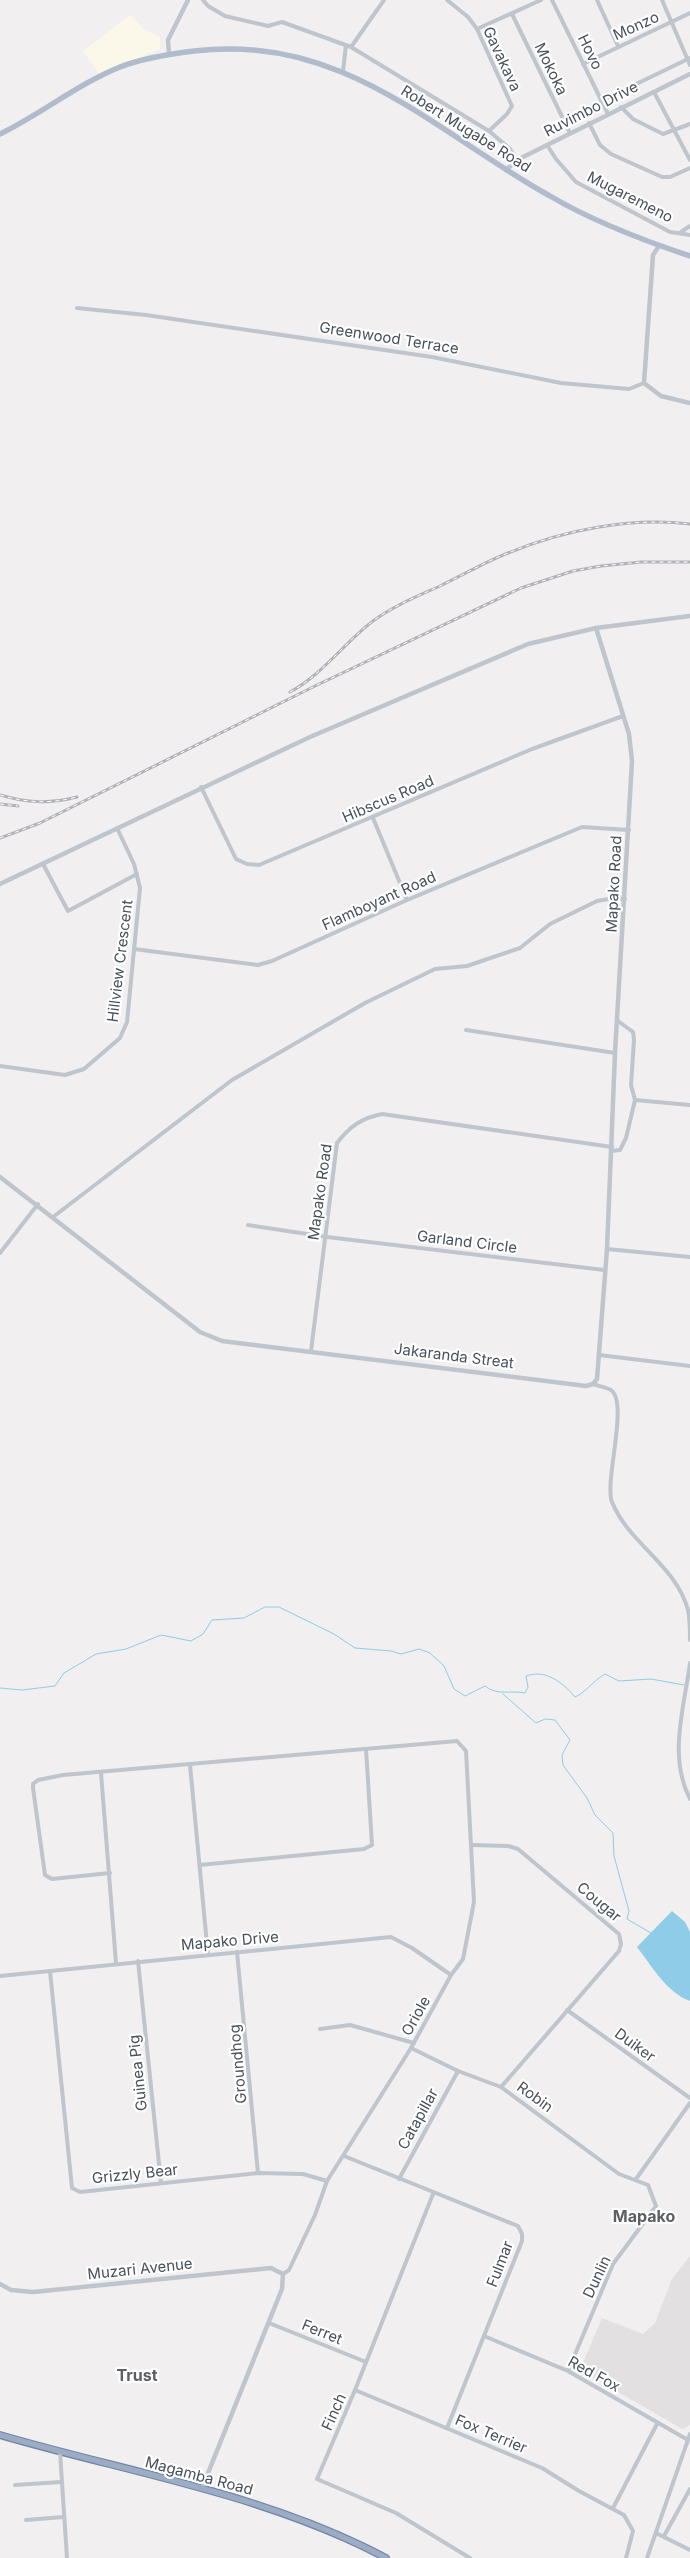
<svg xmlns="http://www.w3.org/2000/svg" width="690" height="2558" viewBox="0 0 690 2558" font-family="Inter,sans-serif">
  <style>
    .commercial { fill: #fbf8e9 }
    .education { fill: #e2e0e0 }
    .water { fill: #8fcce7 }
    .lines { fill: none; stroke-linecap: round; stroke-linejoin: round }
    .stream { stroke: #8fcce7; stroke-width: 1 }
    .trunk-casing { stroke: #7487a7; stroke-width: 8 }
    .minor { stroke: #bec5cd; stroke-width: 4 }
    .tertiary { stroke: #bec5cd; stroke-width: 4.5 }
    .primary { stroke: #b0bbcc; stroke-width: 5.5 }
    .trunk { stroke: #9cacc4; stroke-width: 5.5 }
    .rail-casing { stroke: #b1b3b9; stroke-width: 3 }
    .rail { stroke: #fff; stroke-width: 1; stroke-dasharray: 4; stroke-linecap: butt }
    .labels { text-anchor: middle; stroke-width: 4.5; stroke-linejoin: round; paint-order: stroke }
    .street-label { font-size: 15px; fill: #48505b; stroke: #fff }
    .neighbourhood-label { font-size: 16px; font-weight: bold; fill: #5c5e63; stroke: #fff }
  </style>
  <rect width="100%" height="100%" fill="#f1efef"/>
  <polygon class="commercial" points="130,15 145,30 160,37 160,49 99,74 83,51"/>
  <polygon class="education" points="690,2256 690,2425 682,2429 584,2372 582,2365 602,2318 643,2334 655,2323 672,2279"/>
  <path class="water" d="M672 1911 685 1922 690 1932V2001C666 1992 652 1966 637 1947Z"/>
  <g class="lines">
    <g class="stream">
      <path d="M0 1688 22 1690 55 1686 64 1673 96 1654 126 1649 161 1635 191 1641 203 1634 212 1620 244 1618 265 1607H279L334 1634 355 1648 391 1651 401 1654 419 1649 430 1653 444 1666 454 1689 465 1696 485 1686C497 1696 511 1690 525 1693L528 1687 526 1676C546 1669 562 1682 575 1697 585 1693 593 1681 605 1674L619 1681 651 1679 684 1685"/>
      <polyline points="503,1694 536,1723 545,1719 555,1720 570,1740 562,1755 563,1765 587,1798 595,1815 613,1833 614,1856 629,1911 627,1919 651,1933"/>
    </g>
    <g class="trunk-casing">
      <path id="trunk" d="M0 2435C130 2473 266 2494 386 2558"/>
    </g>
    <g class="minor">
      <polyline points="203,0 208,6 225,16 268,26 282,22 351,47 489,131 510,149 517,160"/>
      <polyline points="447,0 468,17 477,29 512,106 507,114 489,131"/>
      <polyline points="552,0 608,114"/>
      <polyline points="597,0 618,46"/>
      <polyline points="662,0 690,65"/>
      <polyline points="512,14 570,133"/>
      <polyline points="477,29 541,0"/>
      <polyline points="351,47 384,0"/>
      <polyline points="583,64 690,13"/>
      <polyline points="343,71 346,45"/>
      <polyline points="654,92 690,160"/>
      <polyline points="601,101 690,58"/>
      <polyline points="621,107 633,119 663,134 690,124"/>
      <polyline points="589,123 600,145 611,154 662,177 670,177 690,168"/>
      <polyline points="547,145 556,159 576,182 670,232 690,235"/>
      <polyline points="681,232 690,226"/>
      <polyline points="77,308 146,315 432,357 561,383 629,389 644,383"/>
      <polyline points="201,787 236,859 247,864 259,865 532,749 623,716"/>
      <polyline points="373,818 407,900"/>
      <polyline points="43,864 68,911 137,874"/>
      <polyline points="134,949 258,965 272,961 407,900 582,827 629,830"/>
      <polyline points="618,1021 633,1032 634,1040 631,1085 635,1100"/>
      <polyline points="466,1030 615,1053"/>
      <polyline points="0,1066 65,1075 84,1069 120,1038 127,1022 140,888 134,864 117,828"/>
      <polyline points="611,1151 620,1150 626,1138 635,1100 690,1105"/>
      <polyline points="53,1217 232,1080 365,1003 435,969 467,966 520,948 550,924 597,901 614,898 625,899"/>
      <polyline points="248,1225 327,1237 604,1270"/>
      <polyline points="607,1249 690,1257"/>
      <polyline points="0,1253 38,1204"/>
      <path d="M311 1351 337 1143C350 1126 362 1118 382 1114L612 1147"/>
      <polyline points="599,1355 690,1366"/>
      <path d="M593 1384C598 1386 606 1387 611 1390 629 1403 604 1482 612 1502 629 1544 676 1565 688 1610 690 1619 690 1630 690 1640"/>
      <path d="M690 1663C684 1708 668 1757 690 1799"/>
      <polyline points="190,1765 208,1955"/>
      <polyline points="101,1773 116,1963"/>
      <polyline points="472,1845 508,1846 518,1849 619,1934 621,1944 619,1951 501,2087"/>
      <polyline points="200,1865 364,1849 372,1845 366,1749"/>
      <polyline points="110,1873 52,1879 45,1875 33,1788 33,1784 38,1780 63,1775 457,1741 466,1751 474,1902 463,1959 451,1975 411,2048 327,2181 315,2215 289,2270 283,2274"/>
      <polyline points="237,1952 258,2173"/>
      <polyline points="138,1961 161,2183"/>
      <polyline points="50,1971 72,2188 80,2192 258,2173 303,2174 327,2181"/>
      <polyline points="0,1976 391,1937 412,1948 451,1975"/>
      <polyline points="567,2010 690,2098"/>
      <polyline points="320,2029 350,2025 414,2043"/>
      <polyline points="411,2048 458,2071 501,2087 619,2174 648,2185 656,2206 613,2264 568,2371"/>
      <polyline points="344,2156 518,2226 522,2234 522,2241 447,2428"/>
      <polyline points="399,2179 458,2071"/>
      <polyline points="636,2179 690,2103"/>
      <polyline points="433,2194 355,2390 317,2479 396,2513 470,2558"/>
      <polyline points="269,2323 366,2362"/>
      <polyline points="484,2336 568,2371 688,2440"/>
      <polyline points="355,2390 542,2468 579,2491 624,2515 633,2531 626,2558"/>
      <polyline points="60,2452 67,2558"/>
      <polyline points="15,2485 61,2482"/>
      <polyline points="613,2508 657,2424"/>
      <polyline points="26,2520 63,2517"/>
      <polyline points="656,2533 690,2550"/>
      <polyline points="664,2536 690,2489"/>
      <polyline points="647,2558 690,2434"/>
    </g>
    <g class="tertiary">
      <polyline points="169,54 168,40 188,0"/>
      <polyline points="506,170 517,160 690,74"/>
      <polyline points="659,246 653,255 644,383 661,396 690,403"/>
      <polyline points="0,884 310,737 528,644 596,628 690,616"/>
      <polyline points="0,1177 200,1332 222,1341 586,1386 593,1384 597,1379 607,1249 615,1053 632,761 629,734 596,628"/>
      <polyline points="0,2284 11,2290 33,2292 271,2268 283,2274 282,2289 202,2488"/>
    </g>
    <path class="primary" d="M0 134C41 114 78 84 120 67 143 58 170 54 194 51 342 33 432 130 550 196 594 222 642 240 690 256"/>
    <use href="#trunk" class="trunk"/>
    <g class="rail-casing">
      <g id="rail">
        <path d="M290 692C322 675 344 643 373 621 393 606 418 596 440 586 463 575 485 562 508 553 564 530 630 517 690 524"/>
        <path d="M0 795C27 803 50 804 77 797"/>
        <polyline points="0,804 18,806"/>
        <polyline points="0,838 40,823 315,686 521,588 573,571 601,566 641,562 690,562"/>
      </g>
    </g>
    <use href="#rail" class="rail"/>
  </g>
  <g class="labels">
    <g class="street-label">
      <text transform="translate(636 26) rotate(-24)" y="5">Monzo</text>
      <text transform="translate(590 52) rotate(64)" y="5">Hovo</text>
      <text transform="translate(502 59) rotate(65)" y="5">Gavakava</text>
      <text transform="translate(551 69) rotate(64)" y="5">Mokoka</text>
      <text transform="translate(591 109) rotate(-27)" y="5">Ruvimbo Drive</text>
      <text transform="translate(466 129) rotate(32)" y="5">Robert Mugabe Road</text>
      <text transform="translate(630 197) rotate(27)" y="5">Mugaremeno</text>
      <text transform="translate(389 338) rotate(9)" y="5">Greenwood Terrace</text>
      <text transform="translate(388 799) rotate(-23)" y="5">Hibscus Road</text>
      <text transform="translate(614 884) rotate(-87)" y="5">Mapako Road</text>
      <text transform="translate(379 901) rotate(-24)" y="5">Flamboyant Road</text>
      <text transform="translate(120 961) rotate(-83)" y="5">Hillview Crescent</text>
      <text transform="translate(320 1192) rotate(-82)" y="5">Mapako Road</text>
      <text transform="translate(467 1242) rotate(7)" y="5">Garland Circle</text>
      <text transform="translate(454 1356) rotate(7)" y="5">Jakaranda Streat</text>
      <text transform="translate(599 1902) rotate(40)" y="5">Cougar</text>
      <text transform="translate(230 1941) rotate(-5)" y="5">Mapako Drive</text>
      <text transform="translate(416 2016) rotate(-61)" y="5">Oriole</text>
      <text transform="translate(635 2045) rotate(36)" y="5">Duiker</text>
      <text transform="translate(238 2064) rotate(-95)" y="5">Groundhog</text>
      <text transform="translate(138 2073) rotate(-96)" y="5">Guinea Pig</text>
      <text transform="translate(535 2097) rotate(36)" y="5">Robin</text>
      <text transform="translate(418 2119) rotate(-61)" y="5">Catapillar</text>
      <text transform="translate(135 2174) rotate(-6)" y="5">Grizzly Bear</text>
      <text transform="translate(500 2264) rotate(-69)" y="5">Fulmar</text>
      <text transform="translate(140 2269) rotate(-6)" y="5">Muzari Avenue</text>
      <text transform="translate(597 2277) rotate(-65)" y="5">Dunlin</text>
      <text transform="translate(322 2332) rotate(22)" y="5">Ferret</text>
      <text transform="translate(594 2374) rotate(29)" y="5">Red Fox</text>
      <text transform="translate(334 2412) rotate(-66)" y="5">Finch</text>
      <text transform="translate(491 2434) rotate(23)" y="5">Fox Terrier</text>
      <text transform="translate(199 2476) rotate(15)" y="5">Magamba Road</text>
    </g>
    <g class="neighbourhood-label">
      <text x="644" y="2222">Mapako</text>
      <text x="137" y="2381">Trust</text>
    </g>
  </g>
</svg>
